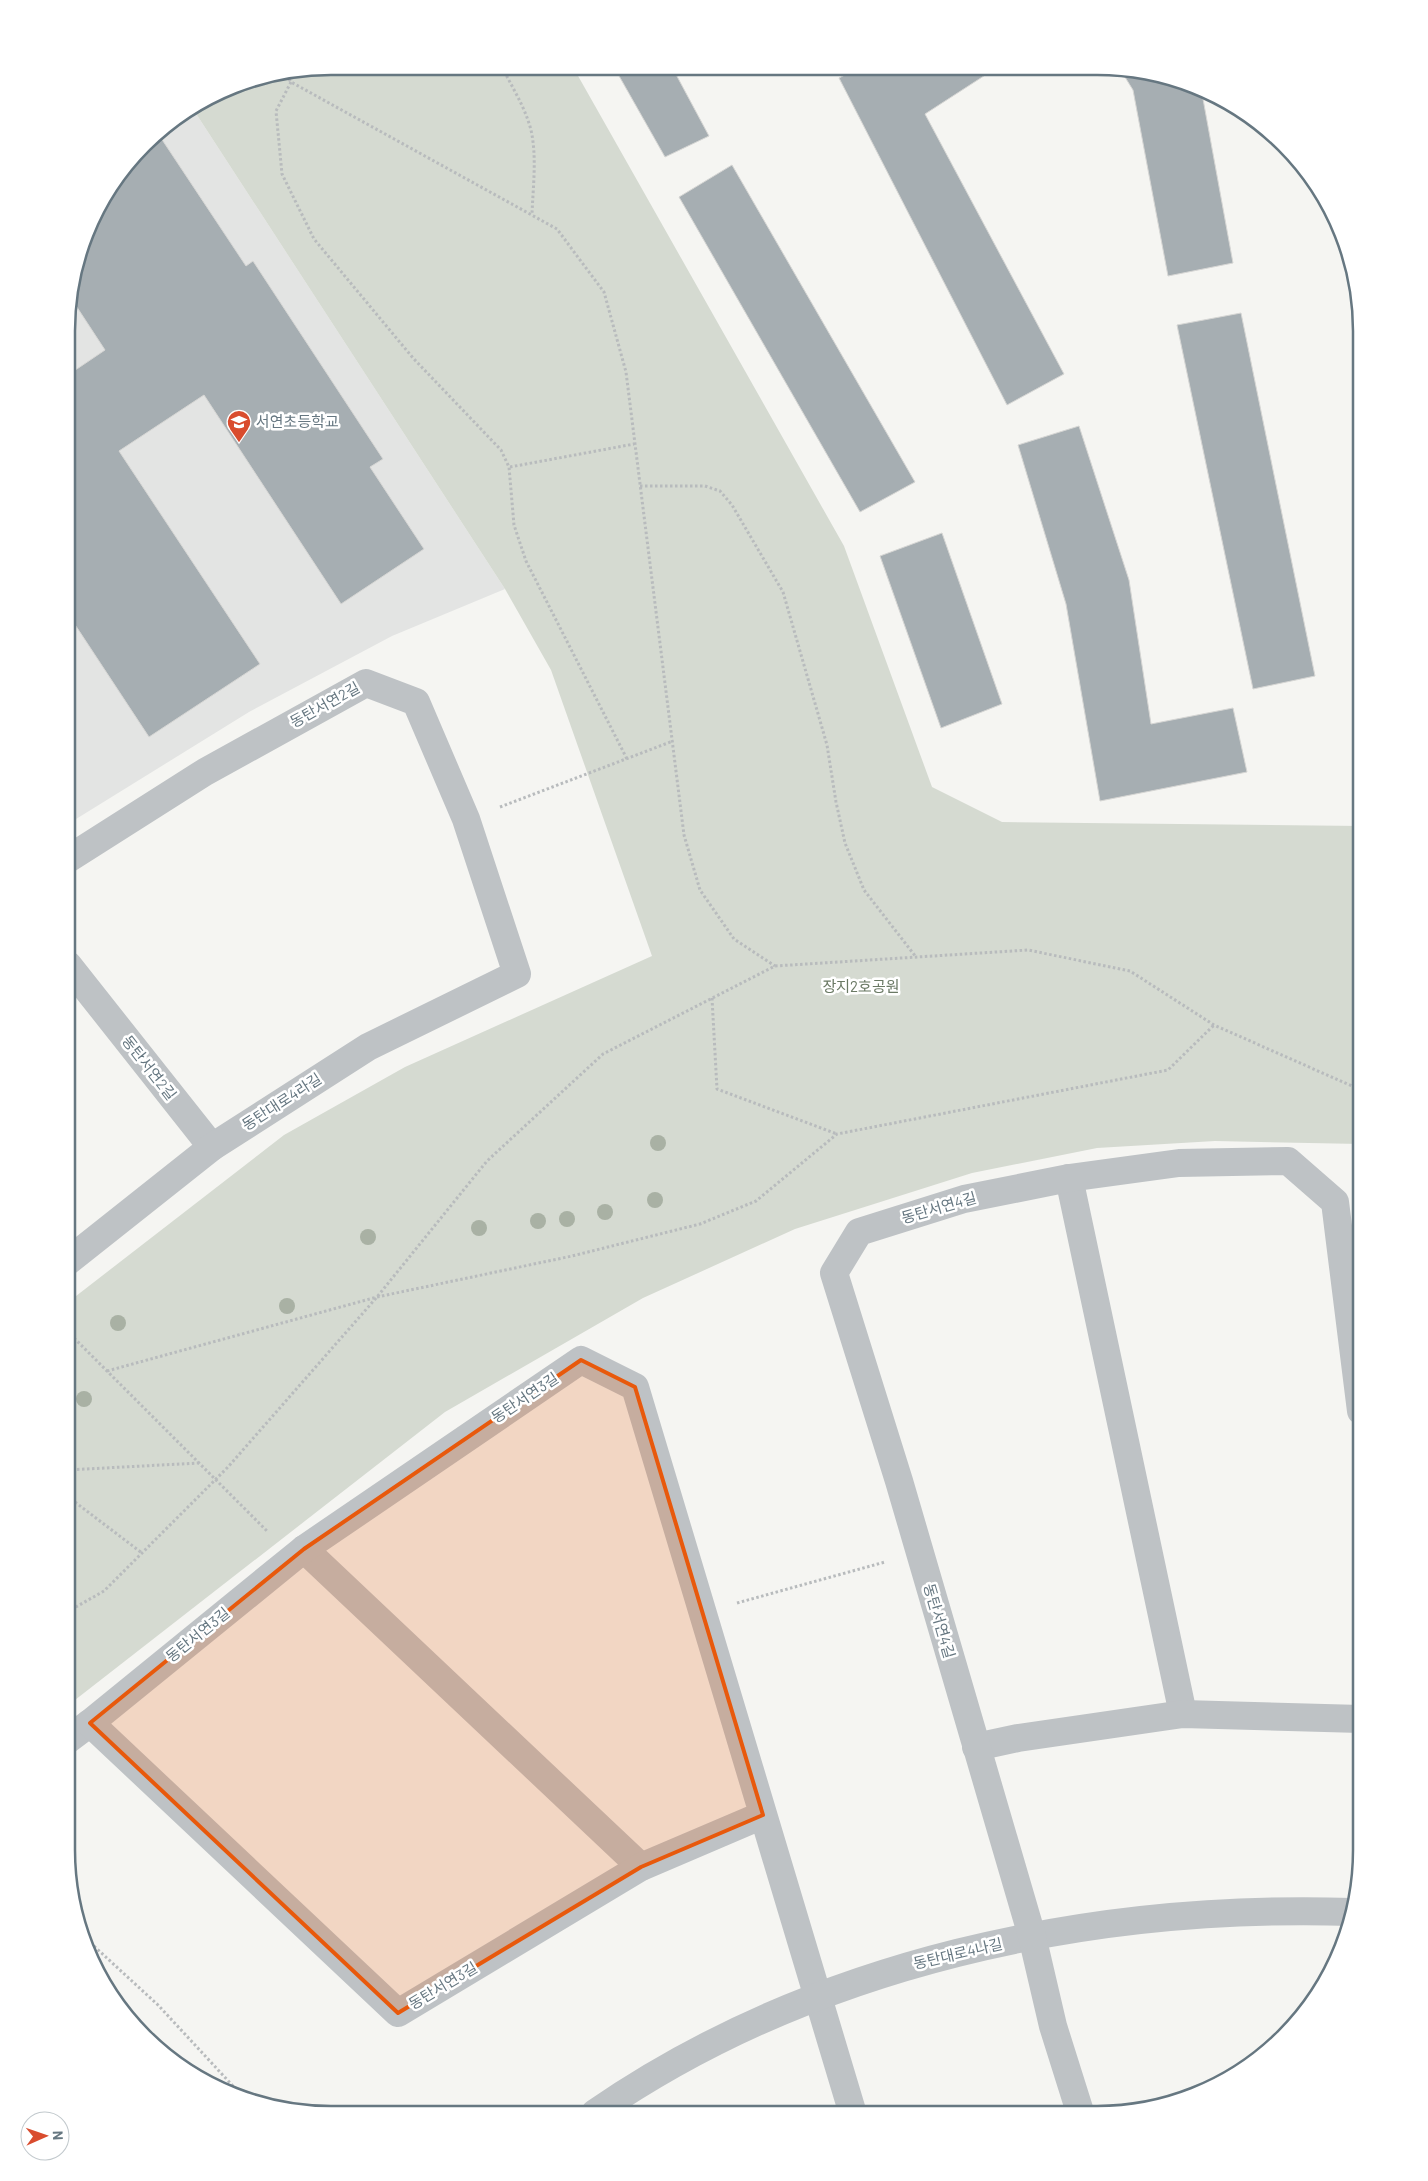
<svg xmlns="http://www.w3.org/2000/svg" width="1428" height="2181" viewBox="0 0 1428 2181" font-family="Barlow,'Noto Sans KR',sans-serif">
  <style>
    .built { fill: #e3e4e3 }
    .green { fill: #d5dad1 }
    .building { fill: #a6aeb2; stroke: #d6d6d4 }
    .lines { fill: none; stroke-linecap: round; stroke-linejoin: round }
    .path { stroke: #b8bbbd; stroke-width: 3; stroke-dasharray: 2.5 2.5; stroke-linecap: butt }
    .minor { stroke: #bec2c5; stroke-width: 28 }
    .tree { fill: #a9b1a4 }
    .marked { fill: #e8590c; fill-opacity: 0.2; stroke: #e8590c; stroke-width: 4; stroke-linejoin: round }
    .labels { text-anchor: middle; stroke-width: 5; stroke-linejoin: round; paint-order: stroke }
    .poi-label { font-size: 15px; fill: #667781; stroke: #fff; text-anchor: start }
    .street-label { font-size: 15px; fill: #667781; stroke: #fff }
    .park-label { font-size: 15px; fill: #6a7964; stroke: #fff }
    .rim { fill: none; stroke: #667781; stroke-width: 2.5 }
  </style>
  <rect width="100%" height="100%" fill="#f5f5f2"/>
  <polygon class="built" points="193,109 505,589 392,636 249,712 68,824 68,296 94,213 156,132"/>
  <polygon class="green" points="331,66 573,67 844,546 932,787 1002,822 1362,826 1361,1144 1215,1141 1097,1148 972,1173 795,1229 643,1298 445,1412 66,1707 67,1303 284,1135 405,1067 652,956 551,670 505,589 193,109 230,86"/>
  <g class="building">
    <polygon points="614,67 672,67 709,136 665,157"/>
    <polygon points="858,68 988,68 990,72 925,114 1064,374 1007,405 839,78"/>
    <polygon points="1120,69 1132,69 1201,88 1233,263 1168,276 1133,90"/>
    <polygon points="157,132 246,266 253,261 383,459 370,467 424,549 341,604 204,395 119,451 260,664 149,737 68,614 68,375 105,350 69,295 94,213"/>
    <polygon points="732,165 915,482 860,512 679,197"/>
    <polygon points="1241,313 1315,676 1253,689 1177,325"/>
    <polygon points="1079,426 1129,580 1151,724 1233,708 1247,772 1100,801 1066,604 1018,445"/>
    <polygon points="942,533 1002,704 941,728 880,556"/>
  </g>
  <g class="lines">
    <g class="path">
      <path d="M502 67C512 87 525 107 531 130 537 157 533 187 532 214"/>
      <polyline points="286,75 291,82 557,229 604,292 626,372 684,835 700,890 734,939 775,966"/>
      <polyline points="291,82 276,111 282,174 314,239 413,358 501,450 509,467 514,525 526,561 627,759"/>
      <polyline points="510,467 634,444"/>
      <polyline points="640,486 705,486 720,491 732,505 783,592 827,745 836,802 845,843 864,890 916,957"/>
      <polyline points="500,807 673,741"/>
      <polyline points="712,998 717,1089 837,1134"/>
      <polyline points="67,1331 268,1532"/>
      <polyline points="107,1371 377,1297 572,1256 700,1224 756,1201 837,1134 1168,1070 1214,1025"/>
      <polyline points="67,1470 199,1463"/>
      <polyline points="67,1496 142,1553"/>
      <polyline points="737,1603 885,1562"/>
      <polyline points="67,1612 104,1591 228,1467 377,1297 487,1161 603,1054 775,966 1028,950 1130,971 1214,1025 1361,1090"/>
      <polyline points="83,1936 158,2005 245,2099"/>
    </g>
    <g class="minor">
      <polyline points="68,965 212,1147"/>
      <polyline points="1069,1178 1183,1714"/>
      <polyline points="67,1262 212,1147 368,1047 517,974 466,819 416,702 366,683 205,772 68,859"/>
      <polyline points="304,1549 641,1867"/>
      <polyline points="66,1741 90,1723"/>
      <polyline points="976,1747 1018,1738 1183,1714 1361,1719"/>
      <path d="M763 1815 641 1867 398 2013 90 1723 304 1549 581 1360 635 1387C708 1629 781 1871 853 2114"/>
      <path d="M595 2113C814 1962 1090 1904 1352 1912"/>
      <polyline points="1081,2115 1053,2026 1032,1936 899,1481 834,1273 859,1232 964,1199 1069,1178 1179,1163 1288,1161 1335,1202 1361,1411"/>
    </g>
  </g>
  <g class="tree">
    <circle cx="658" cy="1143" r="8"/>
    <circle cx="655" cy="1200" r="8"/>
    <circle cx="605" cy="1212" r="8"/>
    <circle cx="567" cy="1219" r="8"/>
    <circle cx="538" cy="1221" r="8"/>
    <circle cx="479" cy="1228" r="8"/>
    <circle cx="368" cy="1237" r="8"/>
    <circle cx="287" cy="1306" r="8"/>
    <circle cx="118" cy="1323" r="8"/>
    <circle cx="84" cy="1399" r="8"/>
  </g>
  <path class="marked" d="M581 1360 635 1387 763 1815 641 1867 398 2013 90 1723 304 1549Z"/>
  <defs>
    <g id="school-pin" transform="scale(1.25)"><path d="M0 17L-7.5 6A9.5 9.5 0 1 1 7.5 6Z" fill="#d94c2e" stroke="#fff"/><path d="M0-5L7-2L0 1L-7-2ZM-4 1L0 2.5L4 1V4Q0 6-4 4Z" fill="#fff"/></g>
  </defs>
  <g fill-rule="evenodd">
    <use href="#school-pin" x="239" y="422"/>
  </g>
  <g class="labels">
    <g class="poi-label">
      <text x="256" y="427">서연초등학교</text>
    </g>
    <g class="street-label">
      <text transform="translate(325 705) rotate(-29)" y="5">동탄서연2길</text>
      <text transform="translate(149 1068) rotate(52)" y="5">동탄서연2길</text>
      <text transform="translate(282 1102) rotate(-33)" y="5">동탄대로4라길</text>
      <text transform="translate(939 1208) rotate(-16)" y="5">동탄서연4길</text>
      <text transform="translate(525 1398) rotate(-34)" y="5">동탄서연3길</text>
      <text transform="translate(939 1621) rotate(74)" y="5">동탄서연4길</text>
      <text transform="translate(198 1635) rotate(-39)" y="5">동탄서연3길</text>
      <text transform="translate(958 1954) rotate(-13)" y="5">동탄대로4나길</text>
      <text transform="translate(443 1986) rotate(-31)" y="5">동탄서연3길</text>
    </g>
    <g class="park-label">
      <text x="861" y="992">장지2호공원</text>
    </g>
  </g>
  <path d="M0 0H1428V2181H0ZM331 75H1097A256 256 0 0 1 1353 331V1850A256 256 0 0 1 1097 2106H331A256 256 0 0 1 75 1850V331A256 256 0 0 1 331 75Z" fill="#fff" fill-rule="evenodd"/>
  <path class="rim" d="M331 75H1097A256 256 0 0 1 1353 331V1850A256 256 0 0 1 1097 2106H331A256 256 0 0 1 75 1850V331A256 256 0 0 1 331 75Z"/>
  <g transform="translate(45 2136) rotate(88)"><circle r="24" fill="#ffffff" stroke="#c2c9cd"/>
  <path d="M0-4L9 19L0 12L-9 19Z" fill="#d94c2e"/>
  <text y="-8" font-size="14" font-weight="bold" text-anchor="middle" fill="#667781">N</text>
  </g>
</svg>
